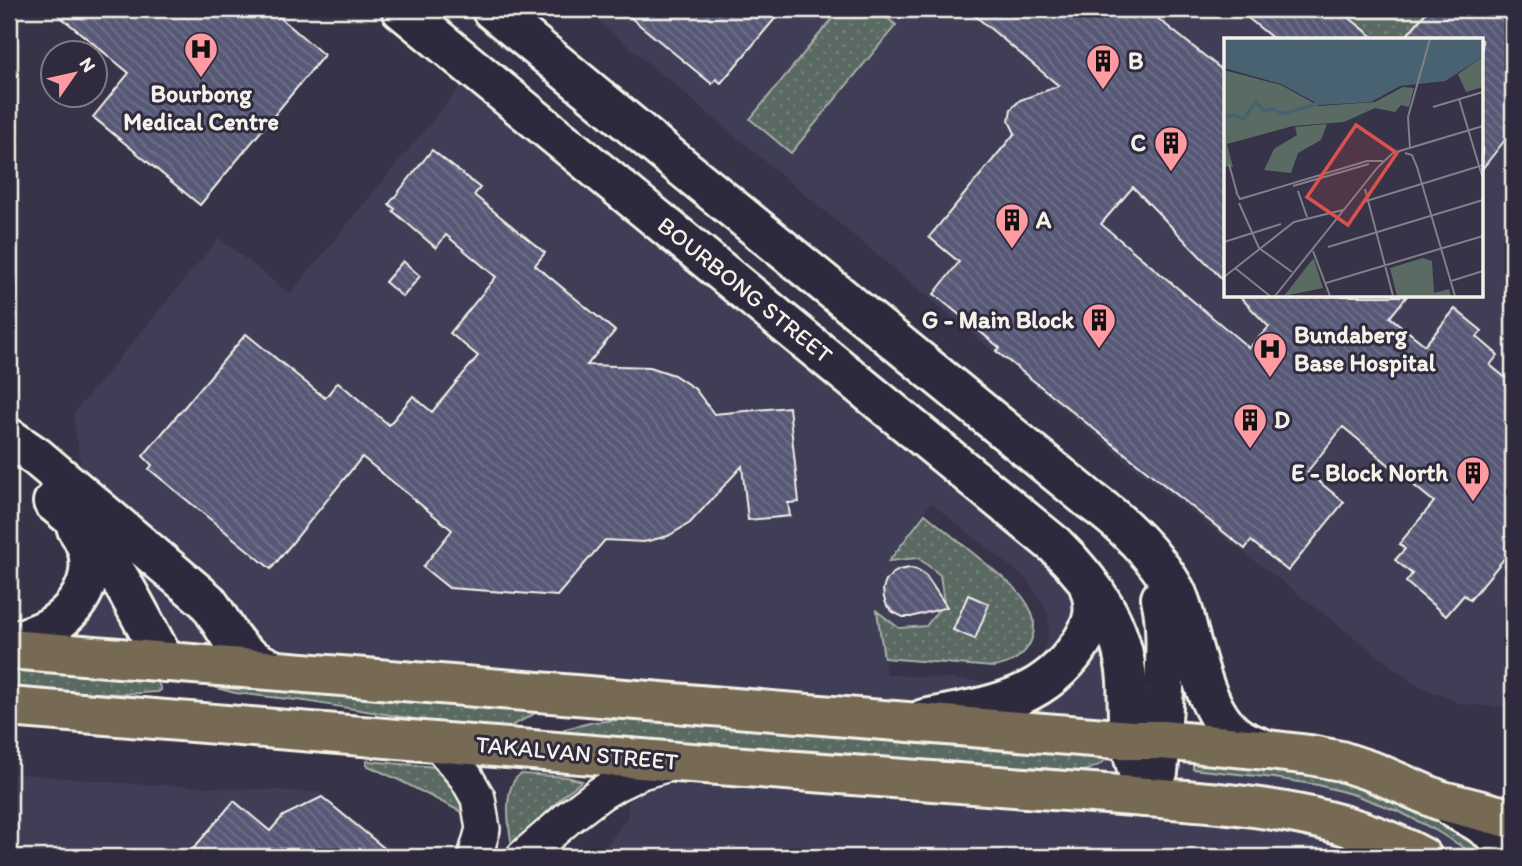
<svg xmlns="http://www.w3.org/2000/svg" width="1522" height="866" viewBox="0 0 1522 866" font-family="Itim,sans-serif">
  <style>
    .built { fill: #413e56; fill-rule: evenodd }
    .green { fill: url(#green-dots); stroke: #a7aea6; stroke-width: 2 }
    .building { fill: url(#building-back-hatch); stroke: #f4f1e8; stroke-width: 2 }
    .lines { fill: none; stroke-linecap: round; stroke-linejoin: round }
    .street-casing { stroke: #f4f1e8; stroke-width: 38 }
    .secondary-casing { stroke: #f4f1e8; stroke-width: 44 }
    .primary-casing { stroke: #f4f1e8; stroke-width: 44 }
    .highway-casing { stroke: #f4f1e8; stroke-width: 44 }
    .street { stroke: #2f2a3d; stroke-width: 33 }
    .secondary { stroke: #2f2a3d; stroke-width: 38 }
    .primary { stroke: #766a54; stroke-width: 38 }
    .highway { stroke: #766a54; stroke-width: 38 }
    .labels { text-anchor: middle; stroke-width: 6; stroke-linejoin: round; paint-order: stroke }
    .poi-label { font-size: 24px; font-weight: bold; fill: #f4f1e8; stroke: #2f2a3d; text-anchor: start }
    .street-label { font-size: 24px; fill: #f4f1e8; stroke: #2f2a3d }
    .inset-river { fill: none; stroke: #496271; stroke-width: 3.5 }
    .inset-road { fill: none; stroke: #837f88; stroke-width: 2 }
    .view { fill: #dc504e; fill-opacity: 0.15; stroke: #dc504e; stroke-width: 3.5 }
    .inset-edge { fill: none; stroke: #f4f1e8; stroke-width: 3.5 }
  </style>
  <defs>
    <pattern id="green-dots" width="8" height="8" patternUnits="userSpaceOnUse" patternTransform="scale(1.75)"><rect width="8" height="8" fill="#5a6b63"/><path d="M2 2h.1M6 6h.1" fill="none" stroke="#728179" stroke-width="1.8" stroke-linecap="round"/></pattern>
    <pattern id="building-back-hatch" width="6" height="6" patternUnits="userSpaceOnUse" patternTransform="scale(1.75)"><rect width="6" height="6" fill="#575976"/><path d="M-1 5l2 2M0 0l6 6M5-1l2 2" fill="none" stroke="#70718a"/></pattern>
  </defs>
  <rect width="100%" height="100%" fill="#373348"/>
  <filter id="ink" filterUnits="userSpaceOnUse"><feTurbulence type="fractalNoise" baseFrequency=".0143" numOctaves="2"/><feDisplacementMap in="SourceGraphic" scale="14" xChannelSelector="R" yChannelSelector="G"/><feConvolveMatrix kernelMatrix="1 2 1 2 8 2 1 2 1" color-interpolation-filters="sRGB"/></filter>
  <g filter="url(#ink)">
    <g class="built">
      <path d="M584 9H1513V708L1460 704 1413 683 1127 462 859 240ZM1226 40H1482V296H1226Z"/>
      <path d="M473 71 1099 600 1122 762 1234 768 1362 792 1489 857H614L604 849 627 818 636 731 1086 759 549 708 79 680 89 516 73 414 219 238 290 294ZM931 503 1025 578 1044 604 1048 615 1049 626 1045 646 1042 654 1030 668 1012 679 989 682 886 674 876 610H879L899 626 926 625 942 603 939 576 917 560 890 563 888 562Z"/>
      <polygon points="9,773 136,784 319,792 400,857 9,857"/>
    </g>
    <g class="green">
      <polygon points="840,9 876,9 896,25 791,153 750,119"/>
      <polygon points="1337,9 1419,9 1425,13 1403,40 1377,40"/>
      <path d="M925 514C945 530 964 546 984 562 1000 576 1021 589 1030 609 1035 619 1035 631 1031 641 1024 657 1009 665 993 667L884 658 877 611 899 628 926 626 944 603 940 575 918 558 889 561Z"/>
      <polygon points="9,667 157,680 161,690 158,692 122,694 9,689"/>
      <polygon points="216,683 537,711 536,713 504,730 415,719 305,701 235,693 217,688 215,687"/>
      <path d="M632 719 1109 756C1096 773 1072 773 1053 773L566 734 563 732 565 729 594 722Z"/>
      <polygon points="1193,757 1258,764 1353,782 1449,824 1498,857 1479,857 1435,830 1400,812 1355,795 1318,785 1274,778 1193,769"/>
      <polygon points="367,761 482,771 483,773 478,798 469,816 399,780 366,765"/>
      <path d="M521 774 567 777 582 781 565 794 515 844 512 843 511 840C508 823 503 784 521 774Z"/>
    </g>
    <g class="building">
      <polygon points="51,9 270,9 324,55 200,205 93,117 129,73"/>
      <polygon points="620,9 783,9 721,83 716,79 712,84"/>
      <polygon points="967,9 1146,9 1226,73 1226,283 1133,187 1101,224 1249,348 1269,327 1239,296 1407,296 1390,317 1425,345 1455,309 1482,331 1477,337 1498,355 1490,365 1513,384 1513,548 1470,600 1464,595 1446,616 1406,582 1412,574 1395,560 1405,549 1399,544 1434,502 1343,427 1307,472 1344,502 1288,571 1251,541 1245,549 996,351 1000,348 934,294 959,262 929,237 1015,133 1009,121 1011,109 1020,100 1059,86"/>
      <polygon points="1237,9 1338,9 1377,40 1275,40"/>
      <polygon points="1429,9 1513,9 1513,130 1482,169 1482,40 1403,40"/>
      <polygon points="432,150 480,188 474,195 545,253 535,265 615,331 587,365 650,367 674,375 695,389 714,414 789,407 799,502 788,503 790,516 748,520 742,466 690,523 668,536 644,542 605,540 557,596 449,588 423,567 452,530 362,457 271,569 149,469 152,465 143,456 246,334 325,398 338,382 389,425 413,396 432,412 478,356 450,333 496,277 446,235 436,248 393,211 395,209 389,204"/>
      <polygon points="403,261 420,276 403,297 385,282"/>
      <polygon points="910,568 918,570 926,576 947,607 911,617 903,617 893,612 887,606 884,598 883,589 886,581 892,574 899,570"/>
      <polygon points="968,595 989,604 975,639 953,630"/>
      <polygon points="322,797 395,857 186,857 234,801 270,831 283,816"/>
    </g>
    <g class="lines">
      <g class="street-casing">
        <g id="street">
          <polyline points="436,741 466,777 478,798 483,829 475,857"/>
          <polyline points="523,857 568,818 601,793 618,783 641,772 673,763"/>
        </g>
      </g>
      <g class="secondary-casing">
        <g id="secondary">
          <path d="M401 9 1055 545C1093 582 1123 625 1127 680 1128 700 1127 720 1130 740 1133 759 1140 779 1146 797"/>
          <path d="M491 9 682 167 1090 500C1123 523 1155 555 1175 590 1182 603 1185 618 1188 631 1197 663 1208 713 1234 734 1243 742 1256 746 1268 750"/>
          <path d="M9 438 37 457 207 601C221 619 230 643 248 656 256 662 265 666 274 670"/>
          <path d="M53 502C63 510 73 518 82 527 116 563 141 618 165 662"/>
          <path d="M9 642C23 638 37 635 50 627 84 605 104 566 77 529"/>
          <path d="M924 719C986 706 1040 703 1079 646 1095 623 1098 607 1087 581"/>
          <path d="M1158 772C1161 744 1162 718 1164 690 1165 660 1168 628 1161 598"/>
          <polyline points="1453,808 1478,822 1513,847"/>
        </g>
      </g>
      <g class="primary-casing">
        <g id="primary">
          <polyline points="1130,740 1162,740 1268,750 1310,755 1341,761 1374,772 1439,800 1513,819"/>
          <path d="M1146 797C1241 804 1337 811 1422 857"/>
        </g>
      </g>
      <g class="highway-casing">
        <g id="highway">
          <polyline points="9,649 1130,740"/>
          <polyline points="9,707 678,762 1146,797"/>
        </g>
      </g>
      <use href="#street" class="street"/>
      <use href="#secondary" class="secondary"/>
      <use href="#primary" class="primary"/>
      <use href="#highway" class="highway"/>
    </g>
  </g>
  <defs>
    <g id="hospital-pin" transform="scale(1.75)"><path d="M0 17L-7.5 6A9.5 9.5 0 1 1 7.5 6Z" fill="#ff9aa2" stroke="#2f2a3d"/><path d="M-5-5h3v3.5h4V-5h3V5h-3V1.5h-4V5h-3Z" fill="#111"/></g>
    <g id="building-pin" transform="scale(1.75)"><path d="M0 17L-7.5 6A9.5 9.5 0 1 1 7.5 6Z" fill="#ff9aa2" stroke="#2f2a3d"/><path d="M-4-6H4V6H1V3H-1V6H-4ZM-2.5-4.3h1.7v1.8h-1.7ZM.8-4.3h1.7v1.8H.8ZM-2.5-1h1.7V.8h-1.7ZM.8-1h1.7V.8H.8Z" fill="#111"/></g>
  </defs>
  <g fill-rule="evenodd">
    <use href="#hospital-pin" x="201" y="49"/>
    <use href="#building-pin" x="1103" y="61"/>
    <use href="#building-pin" x="1171" y="143"/>
    <use href="#building-pin" x="1012" y="220"/>
    <use href="#building-pin" x="1099" y="320"/>
    <use href="#hospital-pin" x="1270" y="349"/>
    <use href="#building-pin" x="1250" y="420"/>
    <use href="#building-pin" x="1473" y="473"/>
  </g>
  <g class="labels">
    <g class="poi-label">
      <text x="1128" y="69">B</text>
      <text x="201" y="102" text-anchor="middle">Bourbong<tspan x="201" dy="28">Medical Centre</tspan></text>
      <text x="1146" y="151" text-anchor="end">C</text>
      <text x="1036" y="228">A</text>
      <text x="1074" y="328" text-anchor="end">G - Main Block</text>
      <text x="1294" y="343">Bundaberg<tspan x="1294" dy="28">Base Hospital</tspan></text>
      <text x="1274" y="428">D</text>
      <text x="1448" y="481" text-anchor="end">E - Block North</text>
    </g>
    <g class="street-label">
      <text transform="translate(745 290) rotate(39)" y="8">BOURBONG STREET</text>
      <text transform="translate(577 753) rotate(5)" y="8">TAKALVAN STREET</text>
    </g>
  </g>
  <g transform="translate(1224 38)">
    <rect width="259" height="259" fill="#373348"/>
    <path d="M259 19V49L242 54 234 36ZM0 32 57 47 95 68 151 64 179 49 190 50 185 69 177 67 171 74 151 70 120 84 69 88 3 106 9 129 0 128ZM90 221 99 250 60 258 88 222Z" fill="#5a6b63"/>
    <path d="M103 86 97 102 74 115 67 135 40 132 50 111 73 97 71 89Z" fill="#5a6b63"/>
    <path d="M199 220 208 223 210 255 225 251 227 258H173L166 230Z" fill="#5a6b63"/>
    <path d="M0 1H259V19L221 43 176 48 147 64 96 67 57 46 0 30Z" fill="#496271"/>
    <path class="inset-river" d="M0 79 10 77 19 81 32 64 40 73 50 71 58 76 99 64"/>
    <path class="inset-road" d="M235 61 259 141M209 69 259 54M186 110 184 79 206 1M181 115 188 117 193 129 231 258M5 126 13 155M154 129 169 115 259 88M69 148 145 126M141 151 169 258M74 153 83 179M12 154 16 161 143 123H159M139 164 259 127M15 165 35 210 68 234M0 204 57 186M104 209 259 162M89 213 106 258M11 230 46 258M0 239 70 184 119 172M227 243 259 233M102 245 259 198M51 258 154 129"/>
    <path class="view" d="M132 87 173 115 124 187 83 159Z"/>
    <rect width="259" height="259" class="inset-edge"/>
  </g>
  <rect width="1522" height="866" fill="none" stroke="#2f2a3d" stroke-width="35"/>
  <rect x="18" y="18" width="1487" height="831" fill="none" stroke="#f4f1e8" stroke-width="2.5" filter="url(#ink)"/>
  <g transform="translate(74 74) rotate(56)"><circle r="33" fill="#2f2a3d" stroke="#7e7a81" stroke-width="2"/>
  <path d="M0-5L12 26L0 18L-12 26Z" fill="#ff9aa2"/>
  <text y="-10" font-size="19" font-weight="bold" text-anchor="middle" fill="#f4f1e8">N</text>
  </g>
</svg>
